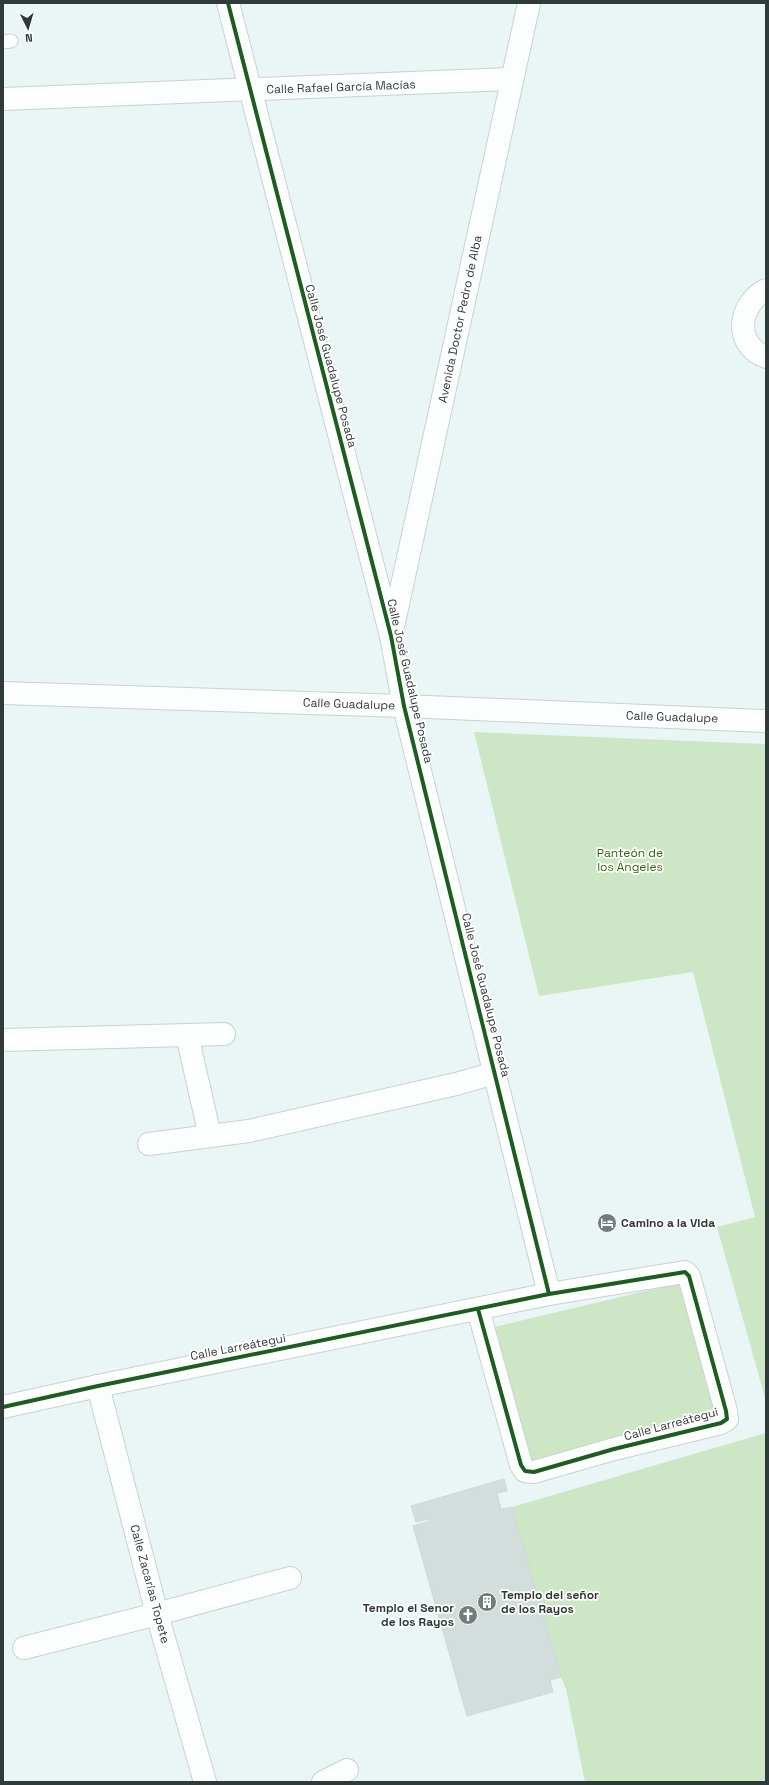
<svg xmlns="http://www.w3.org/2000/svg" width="769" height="1785" viewBox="0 0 769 1785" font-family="'Space Grotesk',sans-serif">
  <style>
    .green { fill: #cde6c6 }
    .building { fill: #d3dddb; stroke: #cfd9d6 }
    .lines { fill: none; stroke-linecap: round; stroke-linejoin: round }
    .service-casing { stroke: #c8d2d1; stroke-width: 15 }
    .minor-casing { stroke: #c8d2d1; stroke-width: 24 }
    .tertiary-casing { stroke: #c8d2d1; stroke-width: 24 }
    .path { stroke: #dde1e1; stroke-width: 2.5; stroke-dasharray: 1 3; stroke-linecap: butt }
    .service { stroke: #fcfefe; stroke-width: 13 }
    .minor { stroke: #fcfefe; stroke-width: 22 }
    .tertiary { stroke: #fcfefe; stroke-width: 22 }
    .cycleway-casing { stroke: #fff; stroke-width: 6 }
    .cycleway { stroke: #1b5e20; stroke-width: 4 }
    .labels { text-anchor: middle; stroke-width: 3.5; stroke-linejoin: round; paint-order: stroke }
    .street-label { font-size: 12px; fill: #303a39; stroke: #fff }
    .park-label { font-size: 12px; fill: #365f0a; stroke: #fff }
    .poi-label { font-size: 12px; font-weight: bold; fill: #303a39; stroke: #fff; text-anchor: start }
  </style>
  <rect width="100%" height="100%" fill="#e9f6f5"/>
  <g class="green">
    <polygon points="474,732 766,744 766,1401 717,1227 755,1217 693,972 539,996"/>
    <polygon points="679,1283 718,1414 529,1462 490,1328"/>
    <polygon points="766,1433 766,1782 585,1782 566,1689 561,1677 512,1507"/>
  </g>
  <polygon class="building" points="504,1479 507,1491 497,1493 501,1509 512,1507 561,1677 550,1680 553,1692 467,1716 413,1526 430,1521 429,1519 416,1522 411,1506"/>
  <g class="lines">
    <g class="service-casing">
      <polyline id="service" points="3,42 11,41"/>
    </g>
    <g class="minor-casing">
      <g id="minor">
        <polyline points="228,3 391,636"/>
        <polyline points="3,99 512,79"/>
        <path d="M766 290C738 304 733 345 766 357"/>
        <polyline points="404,706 549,1294"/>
        <polyline points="187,1035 210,1136"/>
        <polyline points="3,1040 224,1034"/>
        <polyline points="149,1144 249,1131 456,1084 495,1073"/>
        <polyline points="98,1386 157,1614 205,1782"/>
        <polyline points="3,1407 98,1386 549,1294 685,1272 689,1276 726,1411 727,1419 721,1423 614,1449 534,1472 525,1471 521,1465 478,1309"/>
        <polyline points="24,1648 157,1614 290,1578"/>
        <polyline points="323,1782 347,1770"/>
      </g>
    </g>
    <g class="tertiary-casing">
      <g id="tertiary">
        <polyline points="3,693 404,706 766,721"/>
        <polyline points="404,706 391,636 529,3"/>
      </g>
    </g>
    <g class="path">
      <polyline points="753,1208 766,1204"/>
      <polyline points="553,1321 578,1332 583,1349"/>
      <polyline points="578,1332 590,1314"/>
      <circle cx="590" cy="1367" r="19"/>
      <polyline points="609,1367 681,1345"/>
      <polyline points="525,1380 572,1370"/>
      <polyline points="596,1385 607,1425"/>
      <polyline points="751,1437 766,1488"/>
      <polyline points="627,1473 713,1782"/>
      <polyline points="580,1759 766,1713"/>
    </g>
    <use href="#service" class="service"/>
    <use href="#minor" class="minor"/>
    <use href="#tertiary" class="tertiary"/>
    <g class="cycleway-casing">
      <g id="cycleway">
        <polyline points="228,3 391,636 404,706 549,1294"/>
        <polyline points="3,1407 98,1386 549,1294 685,1272 689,1276 726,1411 727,1419 721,1423 614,1449 534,1472 525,1471 521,1465 478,1309"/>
      </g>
    </g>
    <use href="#cycleway" class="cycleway"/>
  </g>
  <defs>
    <g id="hotel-disc" transform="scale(1)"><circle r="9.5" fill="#717c7b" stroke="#fff"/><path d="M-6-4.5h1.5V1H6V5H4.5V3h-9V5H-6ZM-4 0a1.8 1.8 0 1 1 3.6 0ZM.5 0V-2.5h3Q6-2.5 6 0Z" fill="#fff"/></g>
    <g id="building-disc" transform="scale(1)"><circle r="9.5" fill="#717c7b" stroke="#fff"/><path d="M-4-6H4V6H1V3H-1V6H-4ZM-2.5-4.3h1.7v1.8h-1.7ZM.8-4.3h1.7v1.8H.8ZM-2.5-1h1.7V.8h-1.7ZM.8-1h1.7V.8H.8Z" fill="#fff"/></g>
    <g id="church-disc" transform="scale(1)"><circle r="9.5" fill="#717c7b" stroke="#fff"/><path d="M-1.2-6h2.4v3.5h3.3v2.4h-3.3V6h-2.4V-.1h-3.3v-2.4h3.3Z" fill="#fff"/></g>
  </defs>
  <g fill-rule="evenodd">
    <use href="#hotel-disc" x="607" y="1223"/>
    <use href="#building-disc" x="487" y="1602"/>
    <use href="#church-disc" x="468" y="1615"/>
  </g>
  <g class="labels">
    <g class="street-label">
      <text transform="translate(341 87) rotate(-2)" y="4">Calle Rafael García Macías</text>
      <text transform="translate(460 319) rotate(-78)" y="4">Avenida Doctor Pedro de Alba</text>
      <text transform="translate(331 366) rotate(75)" y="4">Calle José Guadalupe Posada</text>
      <text transform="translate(410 681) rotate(77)" y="4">Calle José Guadalupe Posada</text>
      <text transform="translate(349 704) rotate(2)" y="4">Calle Guadalupe</text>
      <text transform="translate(672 717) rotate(2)" y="4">Calle Guadalupe</text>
      <text transform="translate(486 995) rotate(76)" y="4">Calle José Guadalupe Posada</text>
      <text transform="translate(238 1347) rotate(-11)" y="4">Calle Larreátegui</text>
      <text transform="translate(671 1424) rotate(-15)" y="4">Calle Larreátegui</text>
      <text transform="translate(150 1584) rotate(75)" y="4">Calle Zacarías Topete</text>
    </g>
    <g class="park-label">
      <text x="630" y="857">Panteón de<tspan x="630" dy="14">los Ángeles</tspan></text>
    </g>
    <g class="poi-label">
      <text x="621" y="1227">Camino a la Vida</text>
      <text x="501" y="1599">Templo del señor<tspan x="501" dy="14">de los Rayos</tspan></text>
      <text x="454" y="1612" text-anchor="end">Templo el Senor<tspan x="454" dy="14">de los Rayos</tspan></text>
    </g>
  </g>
  <rect width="769" height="1785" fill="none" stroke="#303a39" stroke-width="8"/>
  <g transform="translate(28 28) rotate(175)" stroke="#ffffff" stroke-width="3" paint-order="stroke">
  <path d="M0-3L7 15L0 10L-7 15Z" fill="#303a39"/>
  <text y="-6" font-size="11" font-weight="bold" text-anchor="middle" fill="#303a39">N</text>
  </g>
</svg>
